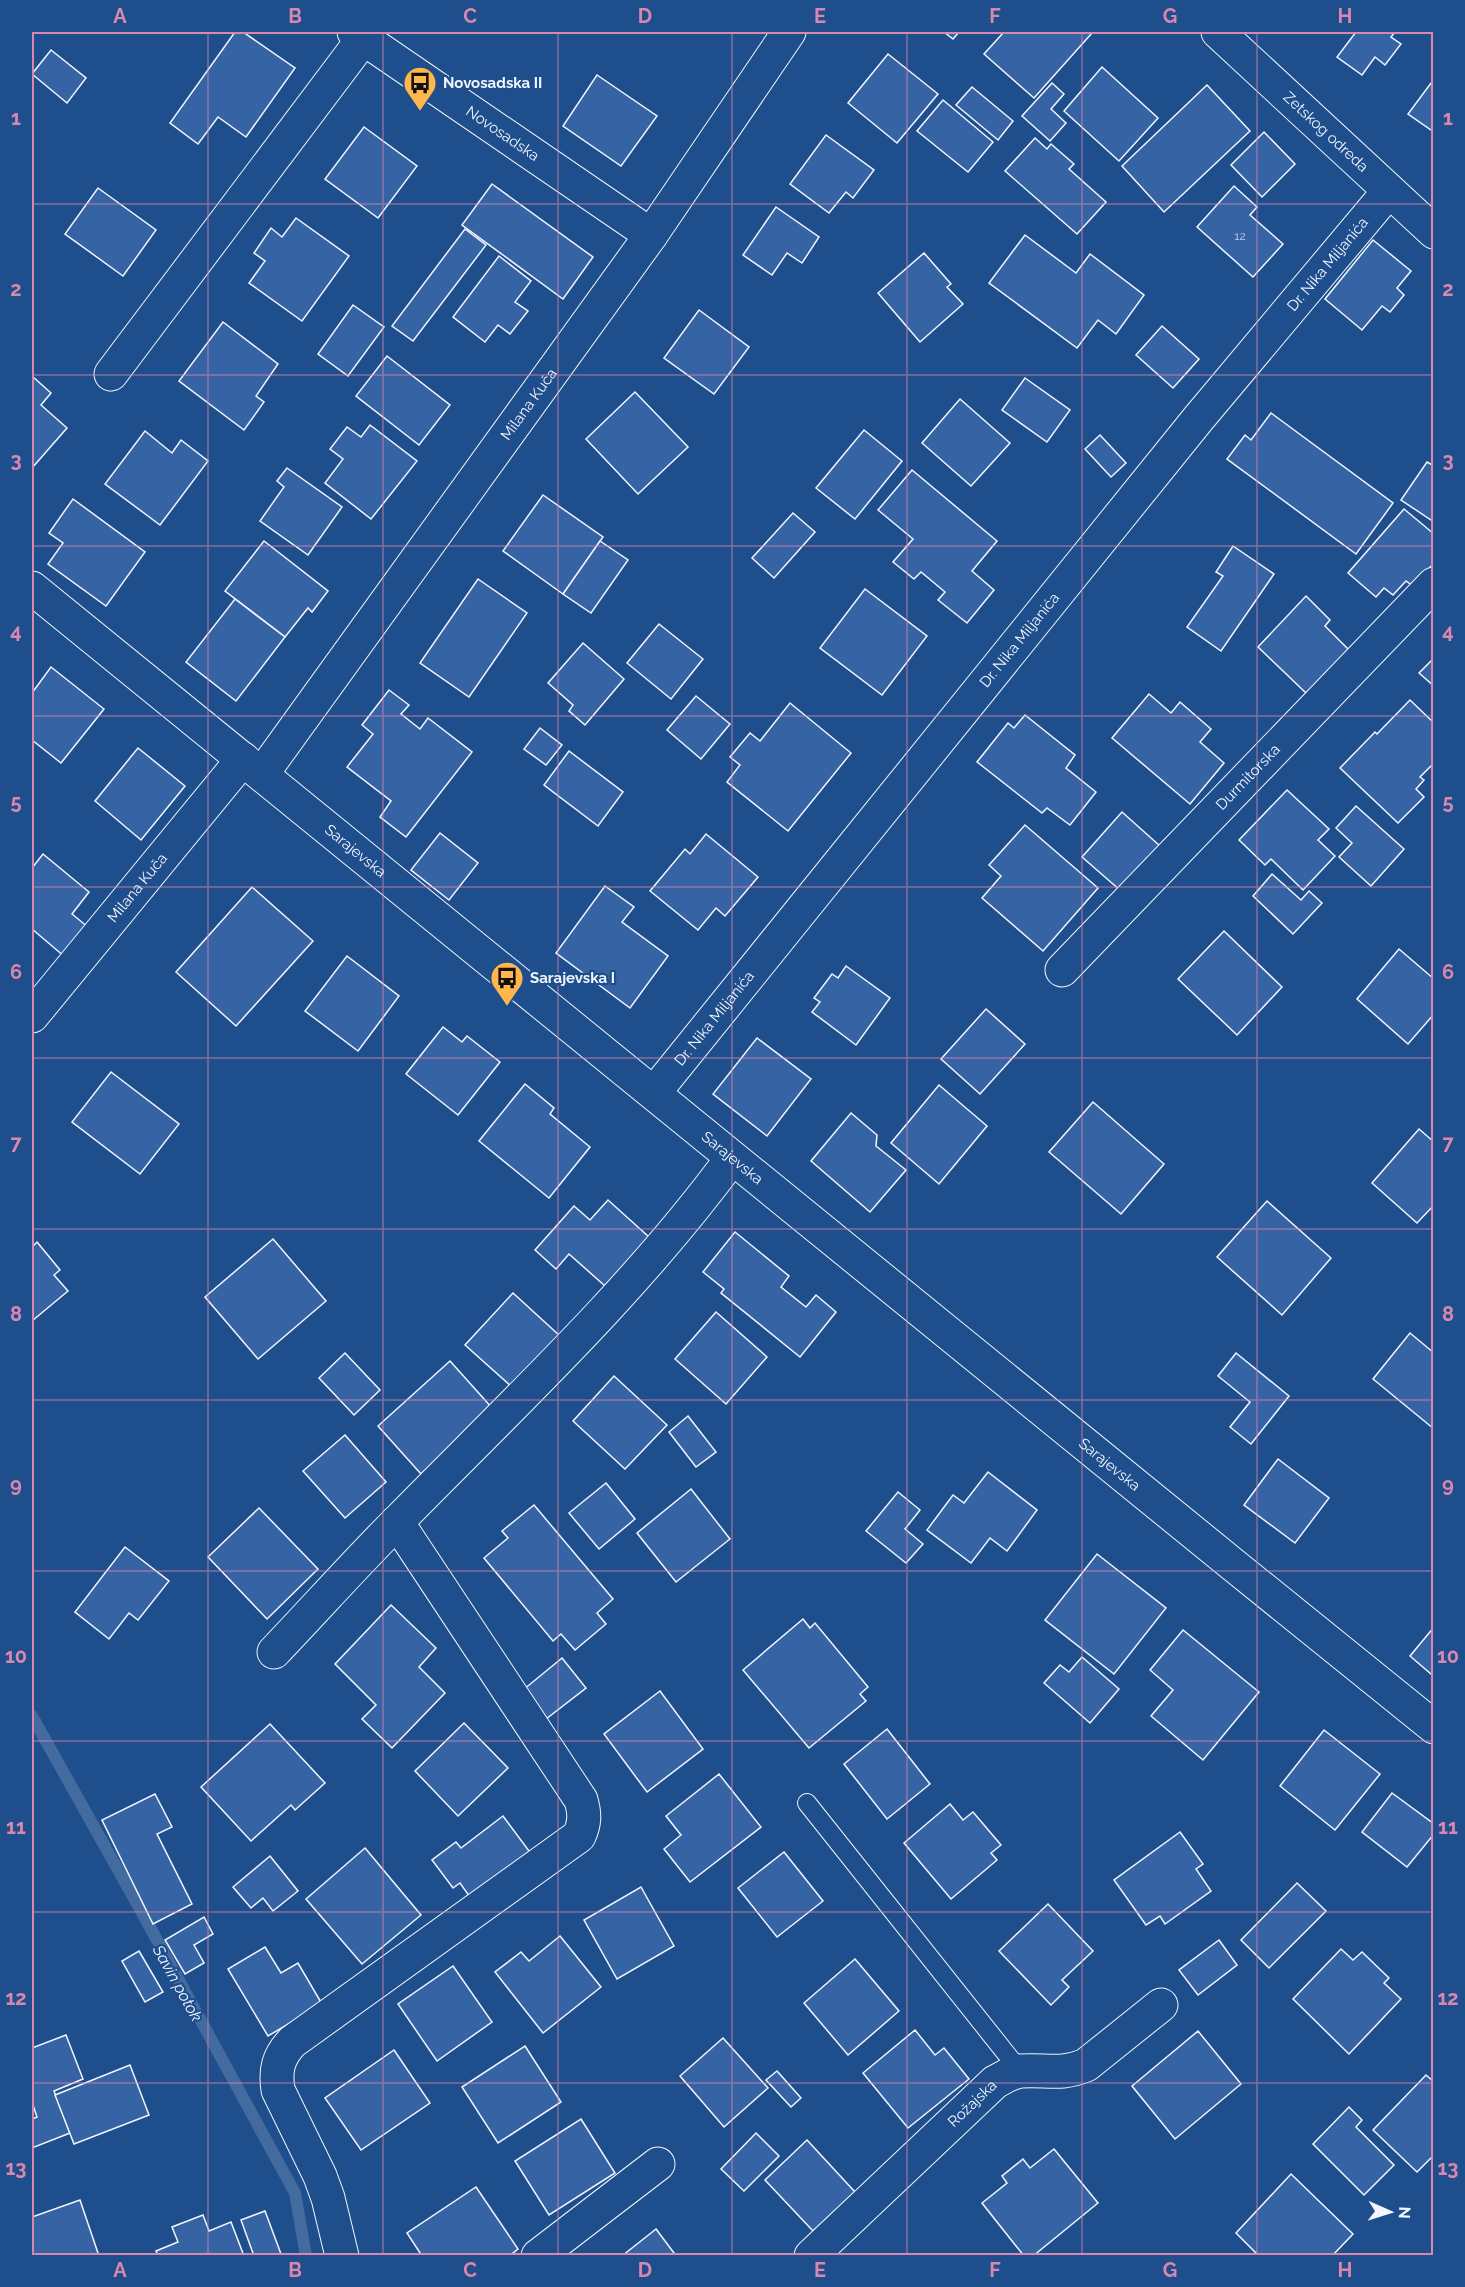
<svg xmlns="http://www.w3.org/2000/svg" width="1465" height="2287" viewBox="0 0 1465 2287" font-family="Raleway,sans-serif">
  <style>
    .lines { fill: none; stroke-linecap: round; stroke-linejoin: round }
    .stream { stroke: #446ba0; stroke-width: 12 }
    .building { fill: #3563a3; stroke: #f2f6ff; stroke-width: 1.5 }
    .service-casing { stroke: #f2f6ff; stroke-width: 20 }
    .minor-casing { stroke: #f2f6ff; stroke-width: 35 }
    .service { stroke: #1f4e8c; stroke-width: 18 }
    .minor { stroke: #1f4e8c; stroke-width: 33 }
    .grid { fill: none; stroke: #da87ad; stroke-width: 1.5; stroke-opacity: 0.55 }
    .labels { text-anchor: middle; stroke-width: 4.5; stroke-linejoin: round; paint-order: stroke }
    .number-label { font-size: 12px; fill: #c3d1e8 }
    .poi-label { font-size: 15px; font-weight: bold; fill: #f2f6ff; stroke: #1f4e8c; text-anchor: start }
    .street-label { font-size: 15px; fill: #f2f6ff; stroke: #1f4e8c }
    .water-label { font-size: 16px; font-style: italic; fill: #f2f6ff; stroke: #1f4e8c }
    .neatline { fill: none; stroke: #da87ad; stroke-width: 2 }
    .grid-label { font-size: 20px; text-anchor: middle; font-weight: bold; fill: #da87ad }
  </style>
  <rect width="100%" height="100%" fill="#1f4e8c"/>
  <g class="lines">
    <polyline class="stream" points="32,1716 140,1909 295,2193 306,2256"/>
  </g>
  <g class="building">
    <polygon points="235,32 243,32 295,68 246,137 218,117 198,144 170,123"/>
    <polygon points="944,32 959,32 953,39"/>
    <polygon points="1004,32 1091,32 1092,33 1034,98 984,54"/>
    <polygon points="1356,32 1395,32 1391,37 1401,44 1385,65 1375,57 1362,75 1337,57"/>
    <polygon points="51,50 86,78 67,103 32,74"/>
    <polygon points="888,54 938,94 897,143 848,103"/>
    <polygon points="1102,67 1158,118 1119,161 1064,111"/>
    <polygon points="597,75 657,116 621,166 563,126"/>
    <polygon points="1434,79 1434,132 1408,114"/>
    <polygon points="1052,83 1064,94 1051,109 1066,123 1050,141 1022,116"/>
    <polygon points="1207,85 1250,131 1164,212 1122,166"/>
    <polygon points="972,87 1013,121 998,140 956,105"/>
    <polygon points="943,100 993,142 968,172 917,131"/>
    <polygon points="364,127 417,166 378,218 325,179"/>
    <polygon points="1264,132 1295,164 1262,197 1231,165"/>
    <polygon points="826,135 874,170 853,198 846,192 829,213 790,184"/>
    <polygon points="1035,138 1047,149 1051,144 1074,164 1069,169 1106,202 1077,234 1005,171"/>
    <polygon points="492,184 593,257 563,299 462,225"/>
    <polygon points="1234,186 1257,207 1250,215 1283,244 1253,277 1197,227"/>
    <polygon points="98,188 156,230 123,276 65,234"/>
    <polygon points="776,207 819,237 802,263 787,253 772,275 743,255"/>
    <polygon points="296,218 349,256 302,321 249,283 265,261 254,253 271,228 282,237"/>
    <polygon points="465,229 486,245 413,341 392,326"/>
    <polygon points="1025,235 1076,273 1090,254 1144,295 1116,334 1098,320 1077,348 989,283"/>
    <polygon points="1373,240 1411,271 1397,288 1404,295 1390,312 1382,306 1362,330 1325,299"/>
    <polygon points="924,253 951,284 947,287 963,304 920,342 878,293"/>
    <polygon points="499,256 531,281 515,302 528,311 510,334 498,325 485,342 453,317"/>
    <polygon points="353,305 384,327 348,376 318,354"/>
    <polygon points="699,310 749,347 714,394 664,358"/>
    <polygon points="223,322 278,364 256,396 264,402 244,430 179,381"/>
    <polygon points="1162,326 1199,359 1173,388 1136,355"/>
    <polygon points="387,356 450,405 419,445 356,396"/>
    <polygon points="32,376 51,393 41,405 67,428 32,468"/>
    <polygon points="1025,378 1070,410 1047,442 1002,410"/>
    <polygon points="635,392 688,447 638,494 586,439"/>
    <polygon points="960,399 1010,443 971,486 922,443"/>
    <polygon points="1271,413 1393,503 1356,554 1227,459 1245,435 1251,440"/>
    <polygon points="370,425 417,461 371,519 325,483 343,459 330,449 347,427 361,437"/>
    <polygon points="864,430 902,461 855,519 816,488"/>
    <polygon points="145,431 172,453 181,440 208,461 160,525 105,484"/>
    <polygon points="1100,435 1126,463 1111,477 1085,449"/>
    <polygon points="1427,462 1434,466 1434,516 1431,520 1401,500"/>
    <polygon points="287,468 342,507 308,555 260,521 284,487 277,481"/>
    <polygon points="912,470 997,541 972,571 994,590 967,623 938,600 945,592 921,572 914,579 893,562 913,539 878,510"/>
    <polygon points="543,495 603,537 563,594 503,551"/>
    <polygon points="73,499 145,552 106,606 48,564 63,543 49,533"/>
    <polygon points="1404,509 1434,534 1434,563 1413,586 1406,581 1393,595 1384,588 1376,597 1348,573"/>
    <polygon points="793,513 815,532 774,578 752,558"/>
    <polygon points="264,541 328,591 312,612 308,608 285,637 225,591"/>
    <polygon points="600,541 628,560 591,613 563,594"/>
    <polygon points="1233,546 1274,574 1221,651 1187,627 1223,576 1216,572"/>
    <polygon points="478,579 527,613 469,697 420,663"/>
    <polygon points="865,589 927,636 882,695 820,648"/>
    <polygon points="1306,596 1330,620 1325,626 1349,650 1307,694 1258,647"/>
    <polygon points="235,599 285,637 236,701 186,662"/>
    <polygon points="659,624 703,659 671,699 627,663"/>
    <polygon points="583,643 624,679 585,725 569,711 573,705 548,683"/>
    <polygon points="1434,658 1434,686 1419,673"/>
    <polygon points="51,667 104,709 61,763 32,740 32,693"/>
    <polygon points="389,690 409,705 401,714 420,729 428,718 472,752 406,837 380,817 391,801 347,767 373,734 362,725"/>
    <polygon points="1149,694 1171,713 1180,702 1211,729 1200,742 1224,763 1190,804 1112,738"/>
    <polygon points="696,696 730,724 701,759 667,730"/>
    <polygon points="1410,700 1434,723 1434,763 1420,777 1424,780 1416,789 1424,797 1398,823 1340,768 1375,732 1377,734"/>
    <polygon points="790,703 851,753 788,831 727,782 740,765 730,757 750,733 760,741"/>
    <polygon points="1025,715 1075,755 1066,768 1096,792 1070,825 1047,808 1042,813 977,762 1008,723 1014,728"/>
    <polygon points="540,728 562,745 546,765 524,749"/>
    <polygon points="138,748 185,786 141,840 95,801"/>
    <polygon points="569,751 623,792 598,826 544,785"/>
    <polygon points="1287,790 1329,829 1318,840 1335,856 1303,890 1271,859 1265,865 1239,840"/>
    <polygon points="1356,806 1404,849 1371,886 1339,857 1352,843 1336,828"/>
    <polygon points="1122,812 1160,846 1121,891 1082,857"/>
    <polygon points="1025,825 1098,888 1043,951 982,898 1001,876 989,865"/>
    <polygon points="440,833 478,863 449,900 411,870"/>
    <polygon points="706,834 758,877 725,916 716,908 698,930 650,891 685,849 690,854"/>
    <polygon points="43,854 89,892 72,914 89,928 65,957 32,929 32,868"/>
    <polygon points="1272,874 1301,900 1309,891 1322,903 1293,934 1253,896"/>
    <polygon points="605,886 634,907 622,922 668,956 630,1008 556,953"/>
    <polygon points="252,887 313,941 236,1026 176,972"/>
    <polygon points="1224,931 1282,987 1237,1035 1178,979"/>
    <polygon points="1399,949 1434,979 1434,1014 1408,1044 1357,999"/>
    <polygon points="347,956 399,996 358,1051 305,1011"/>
    <polygon points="846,966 890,998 856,1045 812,1012 820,1002 814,998 832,974 838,978"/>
    <polygon points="986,1009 1025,1044 980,1094 941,1059"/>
    <polygon points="443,1027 462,1042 467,1036 500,1062 458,1115 406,1074"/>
    <polygon points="757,1038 811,1079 767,1136 713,1094"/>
    <polygon points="111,1072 179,1124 140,1174 72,1122"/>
    <polygon points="525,1084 554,1108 550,1114 590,1147 549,1198 479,1141"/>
    <polygon points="939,1085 987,1126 939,1184 891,1143"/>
    <polygon points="1093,1102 1164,1164 1121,1214 1049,1152"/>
    <polygon points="851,1113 877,1135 876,1146 906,1170 870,1212 811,1161"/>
    <polygon points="1419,1129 1434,1142 1434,1205 1417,1223 1372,1183"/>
    <polygon points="608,1200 649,1237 605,1286 569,1254 556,1269 535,1250 574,1206 590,1220"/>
    <polygon points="1267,1201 1331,1258 1282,1315 1217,1257"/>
    <polygon points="735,1232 789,1276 781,1287 806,1307 816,1295 836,1312 800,1357 721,1293 724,1289 703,1272"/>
    <polygon points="273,1239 326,1301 258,1359 205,1297"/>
    <polygon points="37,1242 60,1270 54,1275 68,1291 32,1321 32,1247"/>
    <polygon points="513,1293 560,1336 512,1387 465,1345"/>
    <polygon points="716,1312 767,1357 726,1404 675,1359"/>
    <polygon points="1410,1333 1434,1353 1434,1429 1373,1379"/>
    <polygon points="345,1353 380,1390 354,1415 319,1378"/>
    <polygon points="1236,1353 1289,1396 1251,1444 1230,1427 1250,1402 1218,1376"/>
    <polygon points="450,1361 493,1409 421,1474 378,1426"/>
    <polygon points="614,1376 667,1425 625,1469 573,1421"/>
    <polygon points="688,1416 716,1452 696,1467 669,1432"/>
    <polygon points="345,1435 386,1482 345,1518 303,1471"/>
    <polygon points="1278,1459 1329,1498 1295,1543 1244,1505"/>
    <polygon points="988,1472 1037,1510 1007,1551 990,1538 971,1563 927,1530 953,1495 964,1503"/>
    <polygon points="606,1483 635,1519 599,1549 569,1513"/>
    <polygon points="691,1489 730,1539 676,1582 637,1533"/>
    <polygon points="898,1492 920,1510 905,1529 923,1544 906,1563 866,1531"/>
    <polygon points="534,1505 613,1599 597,1613 606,1624 575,1650 561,1634 553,1641 484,1558 508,1538 502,1531"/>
    <polygon points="259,1508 318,1569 267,1619 208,1557"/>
    <polygon points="125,1547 169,1581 138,1620 129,1613 109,1639 75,1612"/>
    <polygon points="1097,1554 1166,1608 1114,1674 1045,1620"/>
    <polygon points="391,1605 436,1648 419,1667 445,1693 392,1748 362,1719 376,1705 335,1664"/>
    <polygon points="803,1619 810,1628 815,1623 868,1687 860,1694 866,1701 809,1748 743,1670"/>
    <polygon points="1434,1627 1434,1671 1431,1674 1410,1656"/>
    <polygon points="1183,1630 1259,1692 1203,1760 1151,1716 1173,1690 1150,1670"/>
    <polygon points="1082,1657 1119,1689 1090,1723 1044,1683 1060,1665 1069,1672"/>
    <polygon points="562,1658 586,1688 546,1719 523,1690"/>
    <polygon points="660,1691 703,1749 647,1792 604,1734"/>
    <polygon points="464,1723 508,1768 458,1816 415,1771"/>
    <polygon points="270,1724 325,1783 295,1810 291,1805 251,1841 201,1787"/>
    <polygon points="887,1729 930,1784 887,1819 844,1764"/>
    <polygon points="1324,1730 1380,1774 1335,1830 1280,1786"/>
    <polygon points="719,1774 761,1827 690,1882 664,1849 681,1835 666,1816"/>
    <polygon points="1392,1793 1434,1824 1434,1834 1407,1867 1362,1832"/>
    <polygon points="155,1794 172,1827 157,1834 192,1904 153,1924 102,1820"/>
    <polygon points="950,1804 963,1820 973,1812 1001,1845 991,1853 997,1860 951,1899 904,1843"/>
    <polygon points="503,1816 538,1863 477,1907 460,1883 453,1888 432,1860 456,1842 461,1848"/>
    <polygon points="1180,1832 1203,1864 1196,1869 1211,1891 1165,1924 1160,1916 1146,1925 1114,1880"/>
    <polygon points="365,1848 421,1915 362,1964 306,1899"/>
    <polygon points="784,1852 823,1901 777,1937 738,1888"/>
    <polygon points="270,1856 298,1891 273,1911 263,1898 251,1908 233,1887"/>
    <polygon points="1297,1883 1326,1911 1269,1968 1241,1940"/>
    <polygon points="641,1887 674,1946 617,1979 584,1920"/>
    <polygon points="1048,1904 1093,1951 1062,1980 1069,1987 1051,2005 999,1951"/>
    <polygon points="204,1917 213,1934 194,1945 204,1963 185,1974 165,1940"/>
    <polygon points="560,1936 601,1987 543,2033 495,1972 521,1952 529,1961"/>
    <polygon points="1219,1940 1237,1965 1198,1995 1179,1970"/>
    <polygon points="265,1947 281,1973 298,1963 322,2004 268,2036 228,1969"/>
    <polygon points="1341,1949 1353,1960 1362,1952 1389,1978 1384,1983 1401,1999 1349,2054 1293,1999"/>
    <polygon points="139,1951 163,1992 145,2002 122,1961"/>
    <polygon points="855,1959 899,2011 848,2055 804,2003"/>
    <polygon points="453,1966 492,2022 437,2061 398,2004"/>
    <polygon points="915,2030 935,2055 944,2048 969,2079 908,2128 863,2073"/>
    <polygon points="1198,2031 1241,2084 1175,2139 1132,2086"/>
    <polygon points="66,2035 83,2079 54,2091 70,2133 32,2148 32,2119 37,2117 32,2102 32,2048"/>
    <polygon points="723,2038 768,2088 724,2127 680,2076"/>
    <polygon points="525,2046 561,2102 498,2143 462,2087"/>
    <polygon points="394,2050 430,2103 361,2150 325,2098"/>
    <polygon points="130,2065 149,2115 74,2144 55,2095"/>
    <polygon points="777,2071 801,2098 791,2107 766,2080"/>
    <polygon points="1426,2075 1434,2082 1434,2155 1417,2172 1373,2130"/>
    <polygon points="1349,2107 1362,2120 1356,2127 1394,2165 1364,2195 1313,2144"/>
    <polygon points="581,2119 615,2173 549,2215 515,2161"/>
    <polygon points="756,2133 779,2156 744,2191 721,2169"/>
    <polygon points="807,2140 855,2192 813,2231 765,2180"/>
    <polygon points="1054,2149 1098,2203 1033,2256 1024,2256 982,2203 1007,2183 1002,2176 1023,2159 1030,2168"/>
    <polygon points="1291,2174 1353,2234 1332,2256 1259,2256 1236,2233"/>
    <polygon points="476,2187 518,2249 509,2256 422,2256 407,2233"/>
    <polygon points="80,2200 99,2256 32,2256 32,2217"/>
    <polygon points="265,2211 281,2254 278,2256 254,2256 241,2220"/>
    <polygon points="203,2215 209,2231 231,2222 244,2256 158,2256 156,2251 178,2242 172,2227"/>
    <polygon points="656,2229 674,2253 671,2256 622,2256"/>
  </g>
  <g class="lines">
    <g class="service-casing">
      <polyline id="service" points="807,1803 1020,2071"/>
    </g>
    <g class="minor-casing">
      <g id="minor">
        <path id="s1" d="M354 32 651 235"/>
        <path id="s2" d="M1218 32 1434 232"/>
        <polyline points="111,374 363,39"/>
        <path id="s3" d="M32 588C499 967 965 1349 1434 1727"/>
        <path id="s4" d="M262 774 651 235 789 32"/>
        <path id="s5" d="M1062 970 1434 584"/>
        <path id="s6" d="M32 1016 243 759"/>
        <path id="s7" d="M654 1093 1198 419 1389 191"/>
        <path d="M274 1652C316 1608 356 1563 399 1520 514 1403 635 1290 732 1158"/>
        <path d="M342 2256 328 2198 320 2176 278 2090C275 2070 278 2057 292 2042L579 1836C585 1823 585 1814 581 1800L397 1522"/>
        <polyline points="538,2256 658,2164"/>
        <path id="s8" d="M811 2256 995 2082C1003 2078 1011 2072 1021 2071 1046 2069 1060 2076 1086 2065L1161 2005"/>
      </g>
    </g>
    <use href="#service" class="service"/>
    <use href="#minor" class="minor"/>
  </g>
  <path class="grid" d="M208 32V2256M383 32V2256M558 32V2256M732 32V2256M907 32V2256M1082 32V2256M1257 32V2256M32 204H1434M32 375H1434M32 546H1434M32 716H1434M32 887H1434M32 1058H1434M32 1229H1434M32 1400H1434M32 1571H1434M32 1741H1434M32 1912H1434M32 2083H1434"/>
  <defs>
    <g id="bus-pin" transform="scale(1.725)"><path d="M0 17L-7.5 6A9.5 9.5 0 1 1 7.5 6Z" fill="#ffb74d" stroke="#1f4e8c"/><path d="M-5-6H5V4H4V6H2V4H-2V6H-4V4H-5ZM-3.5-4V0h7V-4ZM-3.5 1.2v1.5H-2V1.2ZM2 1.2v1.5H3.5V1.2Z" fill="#111"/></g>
  </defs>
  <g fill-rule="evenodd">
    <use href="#bus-pin" x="420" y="83"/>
    <use href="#bus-pin" x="507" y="978"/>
  </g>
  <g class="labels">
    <g class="number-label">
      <text x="1240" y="240">12</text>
    </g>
    <g class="poi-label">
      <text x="443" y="88">Novosadska II</text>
      <text x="530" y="983">Sarajevska I</text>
    </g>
    <g class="street-label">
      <text dy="5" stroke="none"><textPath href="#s2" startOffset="147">Zetskog odreda</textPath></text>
      <text dy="5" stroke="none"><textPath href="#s1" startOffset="180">Novosadska</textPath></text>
      <text dy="5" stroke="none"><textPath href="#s7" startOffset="1068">Dr. Nika Miljanića</textPath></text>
      <text dy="5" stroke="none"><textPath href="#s4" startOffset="456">Milana Kuča</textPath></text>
      <text dy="5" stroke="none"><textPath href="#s7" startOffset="582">Dr. Nika Miljanića</textPath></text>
      <text dy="5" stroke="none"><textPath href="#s5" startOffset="268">Durmitorska</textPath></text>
      <text dy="5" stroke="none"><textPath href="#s3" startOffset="417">Sarajevska</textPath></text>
      <text dy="5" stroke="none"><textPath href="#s6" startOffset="166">Milana Kuča</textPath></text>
      <text dy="5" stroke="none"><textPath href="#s7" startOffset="96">Dr. Nika Miljanića</textPath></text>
      <text dy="5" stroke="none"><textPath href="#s3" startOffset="903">Sarajevska</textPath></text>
      <text dy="5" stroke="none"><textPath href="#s3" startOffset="1389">Sarajevska</textPath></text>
      <text dy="5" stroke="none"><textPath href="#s8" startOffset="222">Rožajska</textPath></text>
    </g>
    <g class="water-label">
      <text transform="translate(178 1983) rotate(61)" y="6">Savin potok</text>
    </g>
  </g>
  <rect width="1465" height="2287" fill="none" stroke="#1f4e8c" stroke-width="66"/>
  <g transform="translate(1390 2212) rotate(93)" stroke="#1f4e8c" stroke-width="4.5" paint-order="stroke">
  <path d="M0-4.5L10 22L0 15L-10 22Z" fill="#f2f6ff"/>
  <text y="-9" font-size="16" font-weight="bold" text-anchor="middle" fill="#f2f6ff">N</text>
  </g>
  <rect x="33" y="33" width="1399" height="2221" class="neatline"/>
  <g class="grid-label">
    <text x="120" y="23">A</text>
    <text x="295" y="23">B</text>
    <text x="470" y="23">C</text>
    <text x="645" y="23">D</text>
    <text x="820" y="23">E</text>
    <text x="995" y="23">F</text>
    <text x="1170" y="23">G</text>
    <text x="1345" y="23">H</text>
    <text x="16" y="125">1</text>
    <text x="1448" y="125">1</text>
    <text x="16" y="296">2</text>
    <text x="1448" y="296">2</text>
    <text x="16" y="467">3</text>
    <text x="1448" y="467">3</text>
    <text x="16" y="638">4</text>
    <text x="1448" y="638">4</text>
    <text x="16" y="809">5</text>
    <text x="1448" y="809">5</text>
    <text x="16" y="979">6</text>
    <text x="1448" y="979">6</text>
    <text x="16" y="1150">7</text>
    <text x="1448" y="1150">7</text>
    <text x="16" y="1321">8</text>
    <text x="1448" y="1321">8</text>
    <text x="16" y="1492">9</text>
    <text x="1448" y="1492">9</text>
    <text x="16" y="1663">10</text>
    <text x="1448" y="1663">10</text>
    <text x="16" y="1834">11</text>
    <text x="1448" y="1834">11</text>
    <text x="16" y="2005">12</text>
    <text x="1448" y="2005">12</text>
    <text x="16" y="2175">13</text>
    <text x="1448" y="2175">13</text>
    <text x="120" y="2277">A</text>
    <text x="295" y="2277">B</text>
    <text x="470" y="2277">C</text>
    <text x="645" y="2277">D</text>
    <text x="820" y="2277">E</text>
    <text x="995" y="2277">F</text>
    <text x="1170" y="2277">G</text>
    <text x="1345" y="2277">H</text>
  </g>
</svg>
